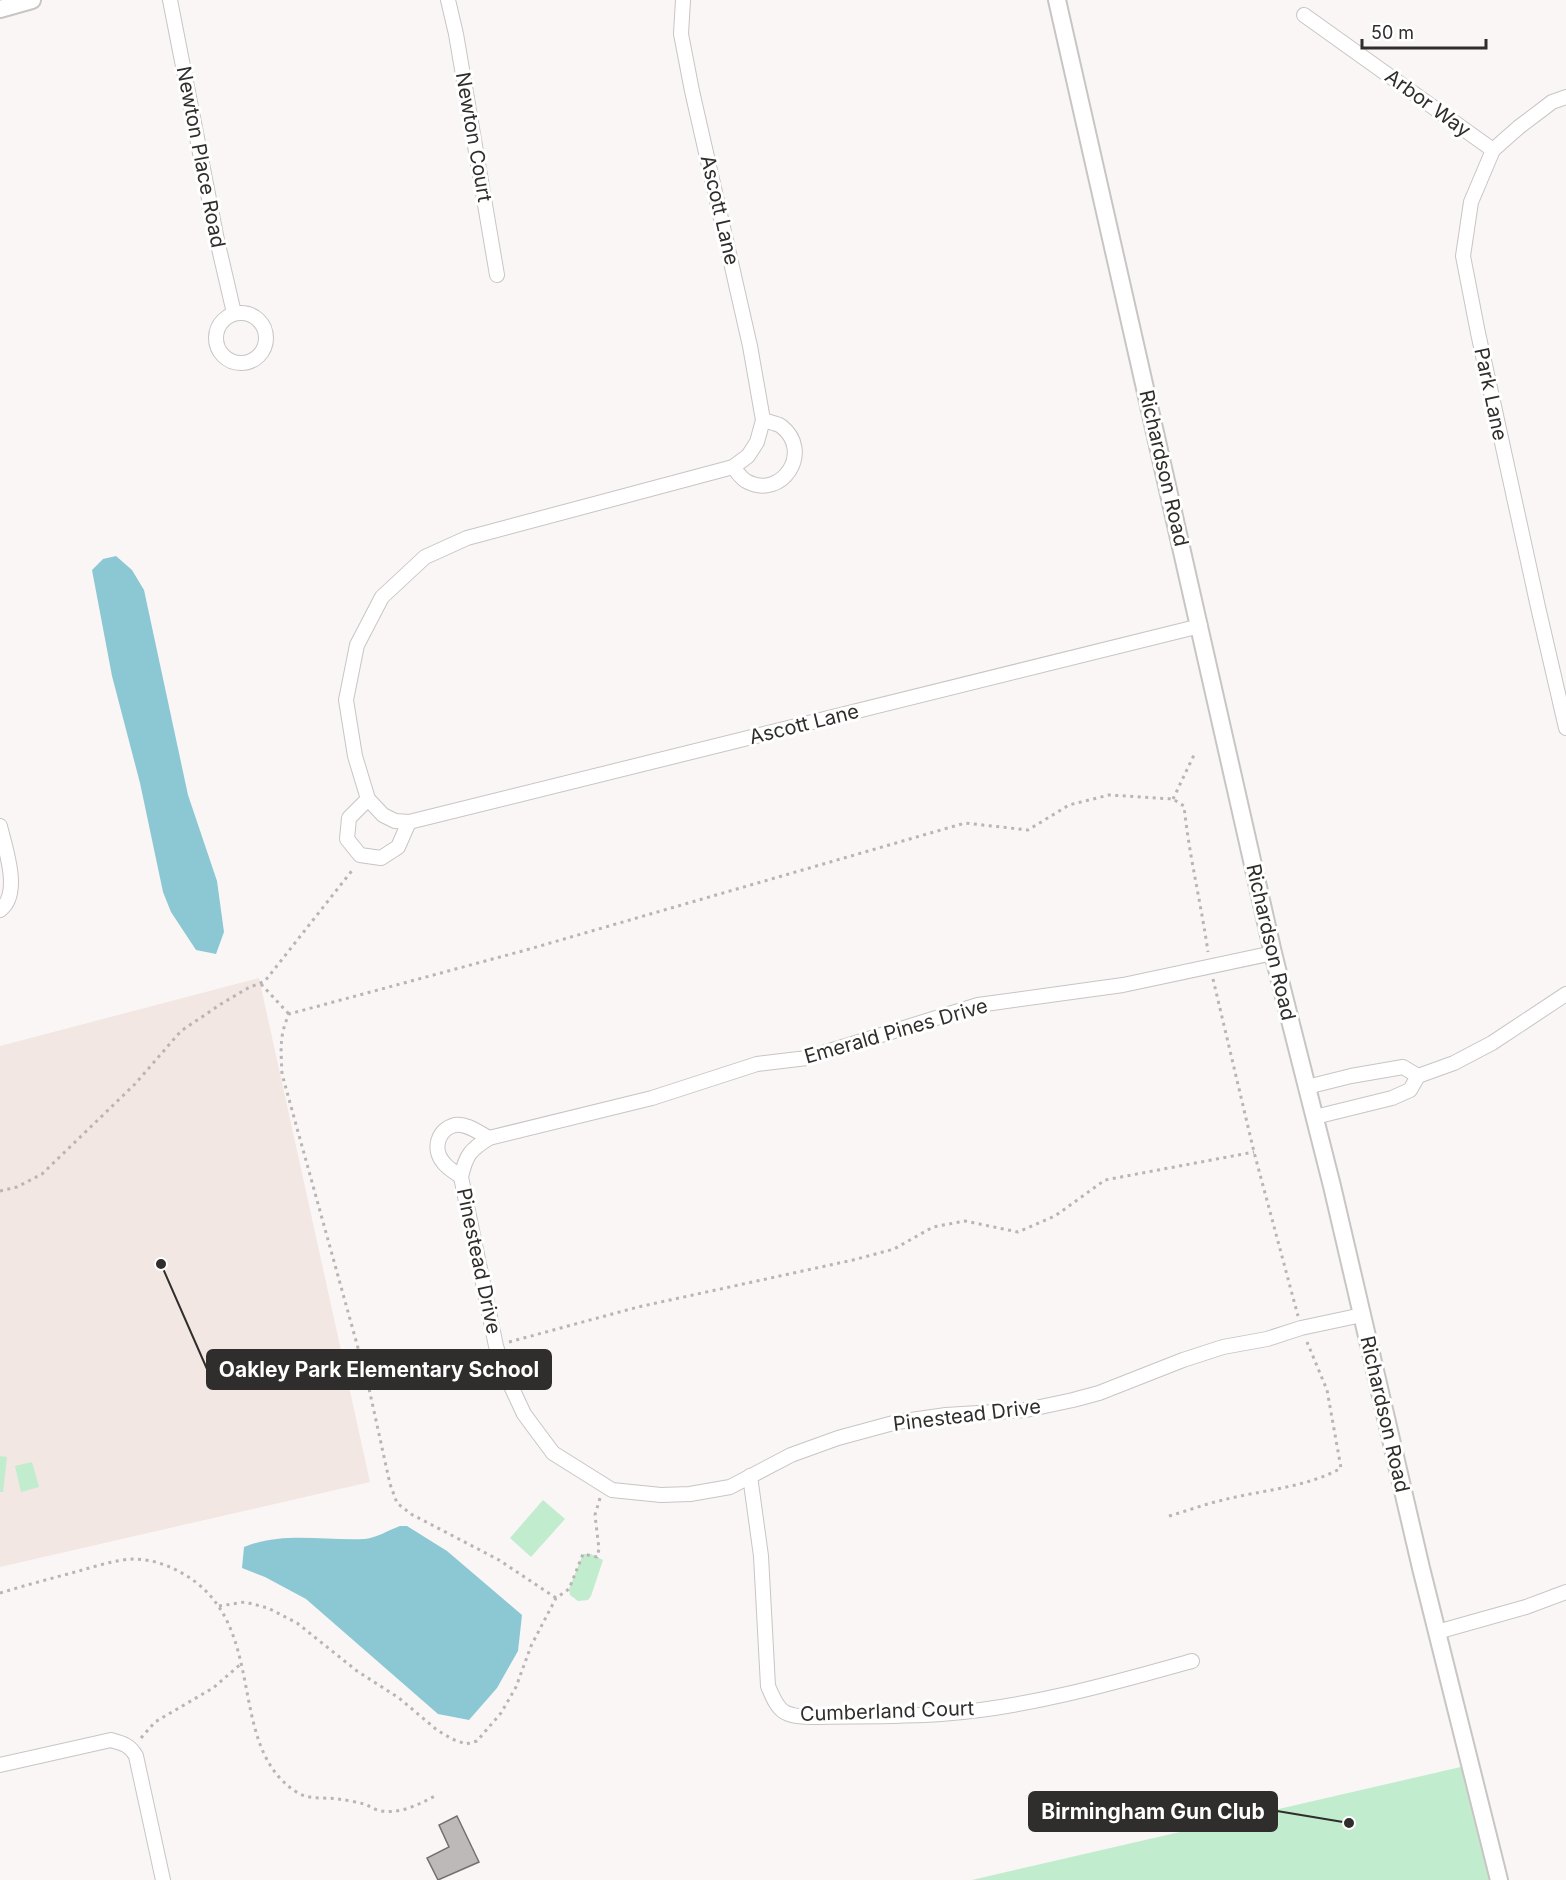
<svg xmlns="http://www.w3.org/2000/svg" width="1566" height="1880" viewBox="0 0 1566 1880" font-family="Inter,sans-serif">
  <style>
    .built { fill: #f2e7e2 }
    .green { fill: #c1ecce }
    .water { fill: #8bc8d3 }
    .building { fill: #bcb9b8; stroke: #73706f; stroke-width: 1.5 }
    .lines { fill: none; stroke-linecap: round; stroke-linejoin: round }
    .minor-casing { stroke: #c8c5c3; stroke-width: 16 }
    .tertiary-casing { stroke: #c8c5c3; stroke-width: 20 }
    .path { stroke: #b9b5b4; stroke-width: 3; stroke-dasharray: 3 4.5; stroke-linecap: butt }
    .minor { stroke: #fff; stroke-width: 14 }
    .tertiary { stroke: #fff; stroke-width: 16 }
    .labels { text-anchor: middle; stroke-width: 6; stroke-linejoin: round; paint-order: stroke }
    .street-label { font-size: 20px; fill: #2f2e2d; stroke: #fff }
    .leader { fill: none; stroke: #2f2e2d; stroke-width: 2 }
    .callout-dot { fill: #2f2e2d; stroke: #fff; stroke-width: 2 }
    .callout { fill: #2f2e2d; stroke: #2f2e2d; stroke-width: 2 }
    .callout-label { font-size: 21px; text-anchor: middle; font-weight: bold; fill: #fff }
  </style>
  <rect width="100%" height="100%" fill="#faf6f5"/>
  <polygon class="built" points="259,978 370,1482 0,1567 0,1046"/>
  <g class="green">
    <polygon points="0,1456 7,1457 3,1492 0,1492"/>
    <polygon points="32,1462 39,1487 21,1492 15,1466"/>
    <polygon points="543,1500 565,1519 531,1557 510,1538"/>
    <polygon points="583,1554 591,1554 603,1560 591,1596 588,1600 578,1601 570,1595 569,1589"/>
    <polygon points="1465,1766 1494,1880 972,1880"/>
  </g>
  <g class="water">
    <polygon points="116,556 132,570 144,590 188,795 217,881 224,932 216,954 196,950 171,912 163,892 140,783 112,676 92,570 103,559"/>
    <path d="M400 1526H407L447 1551 522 1615 518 1651 497 1688 469 1720 438 1714 306 1599 265 1577 242 1568 244 1547C282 1531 325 1541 365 1539 376 1538 389 1530 400 1526Z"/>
  </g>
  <polygon class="building" points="457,1816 479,1862 438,1880 427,1858 449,1847 439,1825"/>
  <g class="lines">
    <g class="minor-casing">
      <g id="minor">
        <polyline points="170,0 217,240 234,313"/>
        <polyline points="448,0 456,34 497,275"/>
        <polyline points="683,0 681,34 692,91 750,346 763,420 757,442 748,456 733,467 467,538 425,557 382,597 357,645 346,700 355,756 368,799 383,815 395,821 409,822 1200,626"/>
        <polyline points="1304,15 1493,150"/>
        <polyline points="1566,97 1552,102 1519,127 1493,150 1471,202 1463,256 1478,333 1538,607 1566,728"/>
        <circle cx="241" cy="338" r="25"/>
        <path d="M733 467C737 472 741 478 746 481 782 501 814 451 781 426 776 423 768 422 763 420"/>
        <polyline points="368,799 349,818 347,839 360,855 381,858 398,847 409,822"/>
        <path d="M0 826C5 848 22 894 0 910"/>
        <path d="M1273 953 1123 985 978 1005 807 1058 757 1064 652 1098 489 1138C470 1150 466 1155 461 1177L496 1346 503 1369 524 1414 553 1453 612 1490 661 1495 690 1494 730 1487 791 1455 838 1438 897 1422 946 1415 1026 1410 1073 1400 1099 1393 1183 1360 1223 1347 1267 1339 1301 1328 1362 1315"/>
        <polyline points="1307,1087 1351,1076 1403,1067 1418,1076"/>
        <polyline points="1315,1117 1392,1098 1410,1090 1418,1076 1454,1063 1492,1043 1566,994"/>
        <path d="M461 1177C455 1172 447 1168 443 1162 432 1149 438 1129 455 1125 467 1123 479 1133 489 1138"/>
        <path d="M750 1476 761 1556 768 1686C779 1713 783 1716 812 1717 855 1716 898 1717 941 1714 1026 1708 1110 1684 1192 1661"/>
        <polyline points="1437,1632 1526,1607 1566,1592"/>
        <path d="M0 1765 111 1740C122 1743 130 1745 136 1756L163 1880"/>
      </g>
    </g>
    <g class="tertiary-casing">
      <g id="tertiary">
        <polyline points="1057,0 1273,953 1332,1186 1421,1568 1499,1880"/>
        <polyline points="0,9 32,0"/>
      </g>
    </g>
    <g class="path">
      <polyline points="1173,799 1194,755"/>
      <polyline points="1213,979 1254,1152 1298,1316"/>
      <polyline points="261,984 289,1014"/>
      <polyline points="0,1191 17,1187 42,1174 135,1084 181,1031 221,1004 248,988 265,981 354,868"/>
      <polyline points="509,1342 638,1307 853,1260 894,1249 933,1227 965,1221 1018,1232 1055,1216 1105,1180 1254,1152"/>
      <path d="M1169 1516C1187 1511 1205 1504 1223 1500 1261 1490 1306 1488 1341 1468L1327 1390 1307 1342"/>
      <path d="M0 1593C26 1585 53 1578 79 1571 96 1566 115 1560 133 1559 149 1559 166 1564 180 1572 273 1622 222 1746 298 1793 310 1800 324 1797 338 1799 346 1800 356 1802 364 1804 370 1806 375 1810 381 1811 402 1814 419 1804 437 1795"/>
      <path d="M556 1598 499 1560 411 1514 397 1503 390 1484 368 1384 282 1074C281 1050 279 1036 289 1014L526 950 965 823 1028 830 1069 805 1109 795 1173 799 1184 806C1189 855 1201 903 1208 952"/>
      <polyline points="219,1606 245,1602 268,1608 297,1623 357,1671 399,1698 437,1730 452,1739 466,1744 477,1741 501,1713 516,1687 531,1646 556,1598 569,1589 583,1554 597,1557 599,1549 595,1515 600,1498"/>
      <polyline points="141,1738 155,1722 213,1688 242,1663"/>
    </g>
    <use href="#minor" class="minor"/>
    <use href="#tertiary" class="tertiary"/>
  </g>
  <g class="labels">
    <g class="street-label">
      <text transform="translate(1428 103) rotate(36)" y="7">Arbor Way</text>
      <text transform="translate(474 137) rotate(80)" y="7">Newton Court</text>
      <text transform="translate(201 157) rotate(79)" y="7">Newton Place Road</text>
      <text transform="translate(720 210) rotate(77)" y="7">Ascott Lane</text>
      <text transform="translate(1491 394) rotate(78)" y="7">Park Lane</text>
      <text transform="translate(1164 468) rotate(77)" y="7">Richardson Road</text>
      <text transform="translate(804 724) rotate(-14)" y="7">Ascott Lane</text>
      <text transform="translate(1271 942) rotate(77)" y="7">Richardson Road</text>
      <text transform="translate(896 1031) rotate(-16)" y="7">Emerald Pines Drive</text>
      <text transform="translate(479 1261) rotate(78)" y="7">Pinestead Drive</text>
      <text transform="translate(1385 1414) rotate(77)" y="7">Richardson Road</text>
      <text transform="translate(967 1415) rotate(-7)" y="7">Pinestead Drive</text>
      <text transform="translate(887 1711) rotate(-2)" y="7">Cumberland Court</text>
    </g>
  </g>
  <path class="leader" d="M161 1264L207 1369M1349 1823L1277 1811"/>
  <g class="callout-dot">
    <circle cx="161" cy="1264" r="6"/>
    <circle cx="1349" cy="1823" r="6"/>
  </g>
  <g class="callout">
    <rect x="207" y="1350" width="344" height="39" rx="6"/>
    <rect x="1029" y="1792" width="248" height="39" rx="6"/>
  </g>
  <g class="callout-label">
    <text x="379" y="1377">Oakley Park Elementary School</text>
    <text x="1153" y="1819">Birmingham Gun Club</text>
  </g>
  <path d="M1362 39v9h124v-9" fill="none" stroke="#2f2e2d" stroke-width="3"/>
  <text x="1371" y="39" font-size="18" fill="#2f2e2d" stroke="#ffffff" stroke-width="4.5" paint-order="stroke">50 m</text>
</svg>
